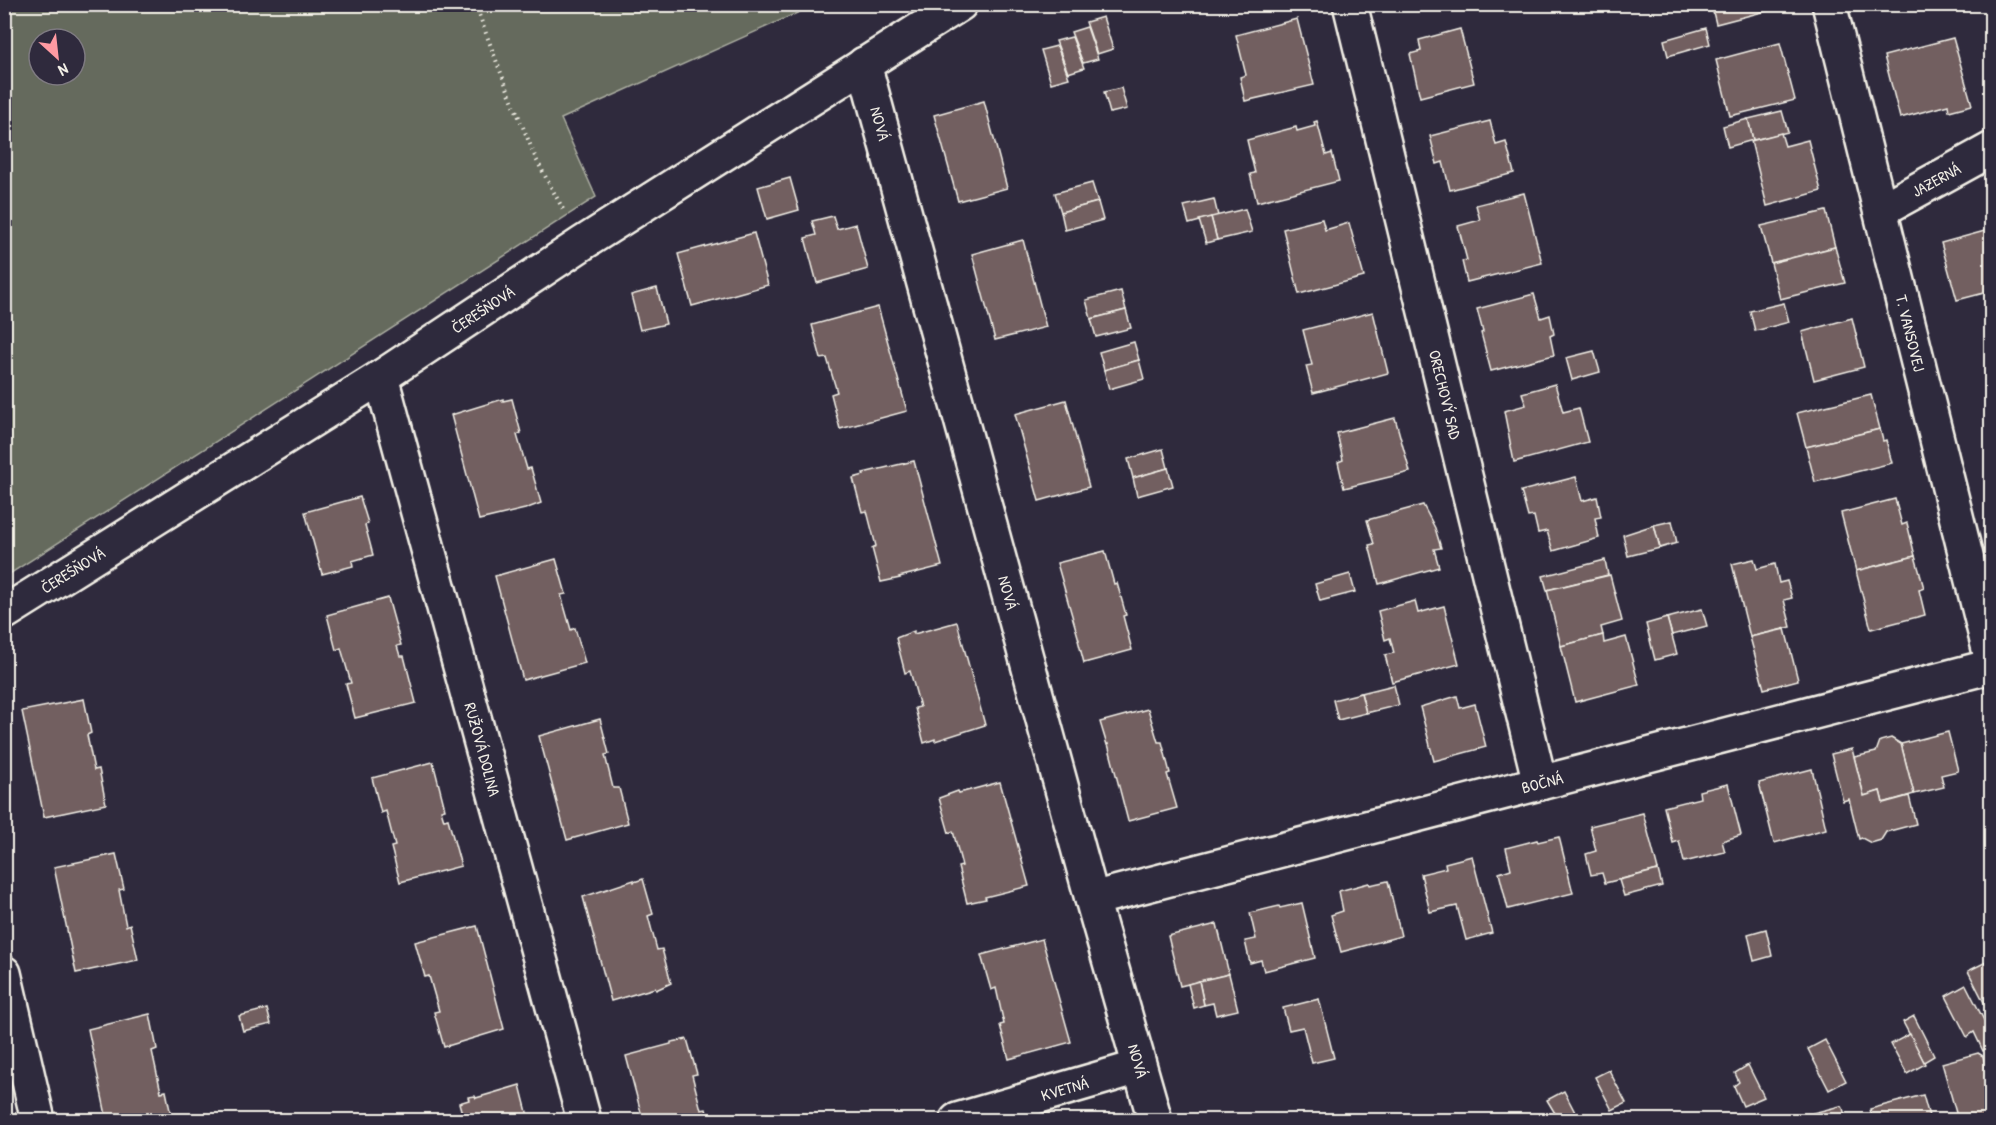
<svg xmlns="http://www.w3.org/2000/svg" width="1996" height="1125" viewBox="0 0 1996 1125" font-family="'Patrick Hand',sans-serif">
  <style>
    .green { fill: #656b5d; stroke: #acaea2; stroke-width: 1.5; fill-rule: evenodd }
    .building { fill: #725e60; stroke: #f4f1e8; stroke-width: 1.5 }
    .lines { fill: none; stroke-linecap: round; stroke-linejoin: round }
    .minor-casing { stroke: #f4f1e8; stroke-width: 38 }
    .path { stroke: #f4f1e8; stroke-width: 4; stroke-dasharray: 1.5 4.5; stroke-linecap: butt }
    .minor { stroke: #2f2a3d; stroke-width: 33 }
    .labels { text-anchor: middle; stroke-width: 5; stroke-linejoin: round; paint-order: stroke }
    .street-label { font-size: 16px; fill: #f4f1e8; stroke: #2f2a3d }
  </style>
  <rect width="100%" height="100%" fill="#2f2a3d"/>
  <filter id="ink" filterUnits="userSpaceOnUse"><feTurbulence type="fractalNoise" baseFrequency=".0167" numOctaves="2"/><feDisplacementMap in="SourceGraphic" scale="12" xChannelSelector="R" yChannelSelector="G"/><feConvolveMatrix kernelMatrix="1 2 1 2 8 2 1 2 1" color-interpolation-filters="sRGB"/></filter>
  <g filter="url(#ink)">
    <path class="green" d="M5 4H815V5L561 119 596 197 5 577ZM39 39H75V75H39Z"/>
    <g class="building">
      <polygon points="1711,4 1773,4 1774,9 1716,24"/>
      <polygon points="1103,17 1113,49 1097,54 1086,22"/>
      <polygon points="1297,19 1314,85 1245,101 1240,77 1246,75 1236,35"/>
      <polygon points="1087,27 1098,59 1083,63 1071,32"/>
      <polygon points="1706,28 1710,44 1668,56 1664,40"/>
      <polygon points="1460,29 1474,83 1420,97 1410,54 1421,51 1419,40"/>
      <polygon points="1072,37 1084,68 1068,73 1056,41"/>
      <polygon points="1953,38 1972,105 1949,111 1948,105 1900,118 1884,56"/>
      <polygon points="1780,43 1795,100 1730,116 1716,60"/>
      <polygon points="1057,46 1069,78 1051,83 1041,50"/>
      <polygon points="1121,88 1127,109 1110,113 1104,92"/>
      <polygon points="984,101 1007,188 958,201 934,115"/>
      <polygon points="1782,111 1788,132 1753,140 1748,119"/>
      <polygon points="1748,119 1753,140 1728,147 1723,126"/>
      <polygon points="1317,121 1326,155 1332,153 1339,181 1257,202 1250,174 1255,173 1247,140 1296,127 1297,131 1315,126 1314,122"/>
      <polygon points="1490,121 1496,145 1506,142 1514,173 1450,190 1443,162 1437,164 1430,136"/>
      <polygon points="1781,133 1785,146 1808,140 1821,191 1767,206 1751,141"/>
      <polygon points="790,178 799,210 767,219 758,187"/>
      <polygon points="1092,183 1098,202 1061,212 1055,193"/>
      <polygon points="1524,193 1542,263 1467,282 1462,261 1467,260 1458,226 1480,220 1476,205"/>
      <polygon points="1214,199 1218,216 1189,224 1184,206"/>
      <polygon points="1098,202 1103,220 1065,230 1061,212"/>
      <polygon points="1245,209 1252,232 1217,240 1211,217"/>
      <polygon points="1826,211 1835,247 1771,263 1761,226"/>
      <polygon points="833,216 837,229 856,224 868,269 817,283 805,238 816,235 812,221"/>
      <polygon points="1211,217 1217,240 1206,243 1199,220"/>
      <polygon points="1322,219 1325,230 1349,223 1364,277 1299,294 1283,229"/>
      <polygon points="1992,229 1992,291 1957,300 1941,243"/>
      <polygon points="754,233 768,285 692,306 678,254"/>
      <polygon points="1023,240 1046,327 995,340 972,254"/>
      <polygon points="1835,247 1845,283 1780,299 1771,263"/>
      <polygon points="657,288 666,324 640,330 631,295"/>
      <polygon points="1121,291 1126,310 1091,319 1086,300"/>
      <polygon points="1534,294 1541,318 1550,315 1554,334 1550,336 1554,355 1491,371 1481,333 1483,332 1477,309"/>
      <polygon points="1784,303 1789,322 1755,331 1750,311"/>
      <polygon points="878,307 907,411 840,429 831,394 837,392 827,358 821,359 812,325"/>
      <polygon points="1126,310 1131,328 1096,337 1091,319"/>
      <polygon points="1373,312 1388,373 1313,393 1306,366 1312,365 1303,330"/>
      <polygon points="1852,318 1864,367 1814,380 1802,332"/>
      <polygon points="1134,342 1139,360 1104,370 1099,352"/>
      <polygon points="1594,351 1600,372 1572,380 1566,358"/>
      <polygon points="1139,360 1144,379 1109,389 1104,370"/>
      <polygon points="1555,384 1563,412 1579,408 1588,442 1514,462 1504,411 1526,405 1522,393"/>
      <polygon points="1871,395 1880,429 1806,447 1797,413"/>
      <polygon points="503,399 503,401 512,399 521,433 517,435 527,469 531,468 541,503 525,509 479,520 451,415"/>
      <polygon points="1066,400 1089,487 1039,501 1015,414"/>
      <polygon points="1395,418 1410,472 1344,488 1338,462 1343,460 1337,433"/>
      <polygon points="1880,429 1883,441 1886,440 1892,463 1815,482 1806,447"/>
      <polygon points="1163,449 1168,468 1133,478 1128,459"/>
      <polygon points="914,461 942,566 899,577 900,578 881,582 872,548 876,546 867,511 862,512 853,478 864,475 863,473"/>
      <polygon points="1168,468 1173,486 1137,496 1133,478"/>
      <polygon points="1576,477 1582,501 1597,497 1601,517 1595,518 1599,538 1553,551 1547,531 1538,533 1534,516 1528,517 1521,491"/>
      <polygon points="360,497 368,523 365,525 373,555 352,561 353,566 322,574 305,512"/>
      <polygon points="1895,499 1902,525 1907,523 1915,556 1856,571 1841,513"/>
      <polygon points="1423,505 1435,528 1441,548 1434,549 1439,567 1379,584 1369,545 1374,544 1367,520"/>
      <polygon points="1672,521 1677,543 1660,548 1654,525"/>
      <polygon points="1654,525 1660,548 1628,556 1623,535"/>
      <polygon points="1105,551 1114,584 1117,583 1126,615 1123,616 1132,650 1084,663 1078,640 1079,640 1057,563"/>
      <polygon points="1915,556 1924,588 1919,590 1925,615 1871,629 1856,571"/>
      <polygon points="556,559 566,594 561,595 571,630 575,628 585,663 523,680 495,576"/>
      <polygon points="1754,559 1757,569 1775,564 1779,583 1787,581 1792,598 1784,600 1791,627 1750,637 1732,564"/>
      <polygon points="1605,560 1608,575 1547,590 1543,576"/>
      <polygon points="1350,574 1355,592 1320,601 1315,584"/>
      <polygon points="1610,575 1622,621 1601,627 1603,635 1561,646 1547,590"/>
      <polygon points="388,598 401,645 397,646 400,656 404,656 416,703 355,718 346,684 351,683 341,648 336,650 327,615"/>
      <polygon points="1415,601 1418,613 1444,606 1459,664 1392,682 1385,655 1394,653 1390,638 1385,640 1378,611"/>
      <polygon points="1702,609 1707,626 1672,635 1667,618"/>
      <polygon points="1667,618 1677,654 1655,660 1646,624"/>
      <polygon points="957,622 985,725 935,741 935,739 924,743 915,708 920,707 910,671 905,673 896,638 914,631 914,634"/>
      <polygon points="1785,629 1798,680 1764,689 1750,637"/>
      <polygon points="1603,635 1604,643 1626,637 1639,685 1575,702 1561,646"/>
      <polygon points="1394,685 1399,705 1366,713 1361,693"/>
      <polygon points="1361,693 1366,713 1338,720 1333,700"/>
      <polygon points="1457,696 1460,708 1475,704 1486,747 1434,761 1420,707"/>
      <polygon points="84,699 91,733 87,735 94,770 99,769 106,804 44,817 22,711"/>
      <polygon points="1148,709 1158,742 1162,742 1170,773 1167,774 1177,808 1128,821 1108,744 1107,745 1100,722"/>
      <polygon points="600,719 609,754 605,755 613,788 619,788 628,823 567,840 539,736"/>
      <polygon points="1948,732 1958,771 1941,775 1944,787 1914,794 1901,744"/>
      <polygon points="1891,738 1901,744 1914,794 1883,803 1880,791 1864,796 1854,757 1876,752 1880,741"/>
      <polygon points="1852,749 1864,796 1880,791 1883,803 1909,796 1916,824 1886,832 1881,840 1871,843 1862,838 1859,839 1849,799 1843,801 1831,754"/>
      <polygon points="433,762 445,809 441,810 444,820 448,819 461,866 400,882 391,847 395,846 386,811 381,813 372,778"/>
      <polygon points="1812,769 1826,829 1774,843 1759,783"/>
      <polygon points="1000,782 1029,886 985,897 986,899 967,903 958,867 962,866 953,831 949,833 939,798 958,791 959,793"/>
      <polygon points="1728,784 1741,835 1722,841 1725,852 1684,862 1679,841 1673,843 1664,807 1700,798 1699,791"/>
      <polygon points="1643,813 1658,870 1605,883 1602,873 1591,875 1586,854 1596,851 1590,826"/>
      <polygon points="1559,837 1573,893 1508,909 1499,873 1511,869 1506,848 1537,840 1538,842"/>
      <polygon points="116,854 124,889 119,890 126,926 130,924 138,960 76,973 54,867"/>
      <polygon points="1472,856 1492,933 1466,940 1457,906 1430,912 1421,874 1446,868 1445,863"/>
      <polygon points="1658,870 1662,886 1624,896 1619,880"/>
      <polygon points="643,879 653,914 648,916 657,950 662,949 671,983 656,990 655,988 611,1001 583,897 634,880 634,882"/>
      <polygon points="1388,881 1401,936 1341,952 1331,915 1343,911 1339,891 1369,883 1370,885"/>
      <polygon points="1302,903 1315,958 1264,971 1261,960 1250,963 1245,941 1256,939 1250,913 1279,906 1280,908"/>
      <polygon points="1217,924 1229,974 1180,986 1168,936"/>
      <polygon points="477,926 504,1029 444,1047 434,1012 439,1011 429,976 425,977 415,942"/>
      <polygon points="1766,929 1772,956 1754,961 1748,934"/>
      <polygon points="1042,939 1071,1042 1009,1059 1000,1025 1004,1024 996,988 991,990 981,955"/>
      <polygon points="1992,959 1992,1018 1968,971"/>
      <polygon points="1229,974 1238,1010 1216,1015 1213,1003 1204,1005 1199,981"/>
      <polygon points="1199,981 1204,1005 1194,1008 1188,984"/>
      <polygon points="1966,985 1992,1036 1992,1046 1983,1051 1974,1032 1967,1037 1946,996"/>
      <polygon points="1319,999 1334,1058 1312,1063 1303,1027 1289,1030 1283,1008"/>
      <polygon points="267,1009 271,1024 243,1031 239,1016"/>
      <polygon points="150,1014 157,1049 152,1051 161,1092 166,1091 172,1120 107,1120 88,1029"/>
      <polygon points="1914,1016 1934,1056 1924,1062 1903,1022"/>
      <polygon points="1910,1034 1925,1064 1907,1074 1891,1044"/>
      <polygon points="687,1039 697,1074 692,1075 701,1110 706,1109 709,1120 643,1120 626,1056 671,1044 671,1042"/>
      <polygon points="1825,1040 1846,1081 1829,1090 1808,1049"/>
      <polygon points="1978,1053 1983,1056 1988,1077 1992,1076 1992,1120 1958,1120 1942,1063"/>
      <polygon points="1748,1065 1764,1097 1743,1106 1734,1086 1739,1082 1735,1073"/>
      <polygon points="1609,1070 1626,1103 1612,1110 1595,1077"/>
      <polygon points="520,1085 529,1120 464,1120 459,1103 469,1100 468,1097 475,1096 476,1098"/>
      <polygon points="1564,1091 1579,1120 1559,1120 1547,1100"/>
      <polygon points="1923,1095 1930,1120 1873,1120 1870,1109"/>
      <polygon points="1840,1106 1843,1108 1846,1120 1815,1120 1813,1113"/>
      <polygon points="1276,1115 1277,1120 1254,1120"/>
    </g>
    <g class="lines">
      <g class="minor-casing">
        <g id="minor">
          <path id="s1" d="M1350 4 1540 783"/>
          <path id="s2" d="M1829 4 1992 661"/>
          <path id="s3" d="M864 64 1092 899 1155 1120"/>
          <path id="s4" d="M1881 210 1992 149"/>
          <path id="s5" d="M381 377 584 1120"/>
          <path id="s6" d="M4 613 381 377 583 243 960 4"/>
          <path id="s7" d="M1092 899 1992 666"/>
          <polyline points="4,973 38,1120"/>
          <path id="s8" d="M957 1120 1139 1067"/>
        </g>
      </g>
      <polyline class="path" points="475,4 499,68 536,159 565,213"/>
      <use href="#minor" class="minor"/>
    </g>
  </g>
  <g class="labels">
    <g class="street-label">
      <text dy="6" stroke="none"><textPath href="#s3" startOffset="62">NOVÁ</textPath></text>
      <text dy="6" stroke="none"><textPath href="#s4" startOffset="63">JAZERNÁ</textPath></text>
      <text dy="6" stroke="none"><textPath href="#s6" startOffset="567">ČEREŠŇOVÁ</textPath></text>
      <text dy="6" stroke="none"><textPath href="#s2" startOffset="339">T. VANSOVEJ</textPath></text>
      <text dy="6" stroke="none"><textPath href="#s1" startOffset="402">ORECHOVÝ SAD</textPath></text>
      <text dy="6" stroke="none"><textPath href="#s6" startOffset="81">ČEREŠŇOVÁ</textPath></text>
      <text dy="6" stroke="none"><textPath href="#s3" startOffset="548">NOVÁ</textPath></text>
      <text dy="6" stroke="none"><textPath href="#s5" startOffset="386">RUŽOVÁ DOLINA</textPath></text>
      <text dy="6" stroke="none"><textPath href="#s7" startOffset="465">BOČNÁ</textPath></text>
      <text dy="6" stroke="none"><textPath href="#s3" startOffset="1034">NOVÁ</textPath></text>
      <text dy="6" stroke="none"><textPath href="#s8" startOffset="112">KVETNÁ</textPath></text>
    </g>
  </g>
  <rect width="1996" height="1125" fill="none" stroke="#2f2a3d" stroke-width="24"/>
  <rect x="12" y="12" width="1972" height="1101" fill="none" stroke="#f4f1e8" stroke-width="2" filter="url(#ink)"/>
  <g transform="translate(57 57) rotate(153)"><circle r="28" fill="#2f2a3d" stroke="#7e7a81" stroke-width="1.5"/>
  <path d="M0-4.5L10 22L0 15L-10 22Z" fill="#ff9aa2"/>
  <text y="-9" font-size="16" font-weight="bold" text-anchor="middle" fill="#f4f1e8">N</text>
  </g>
</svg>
